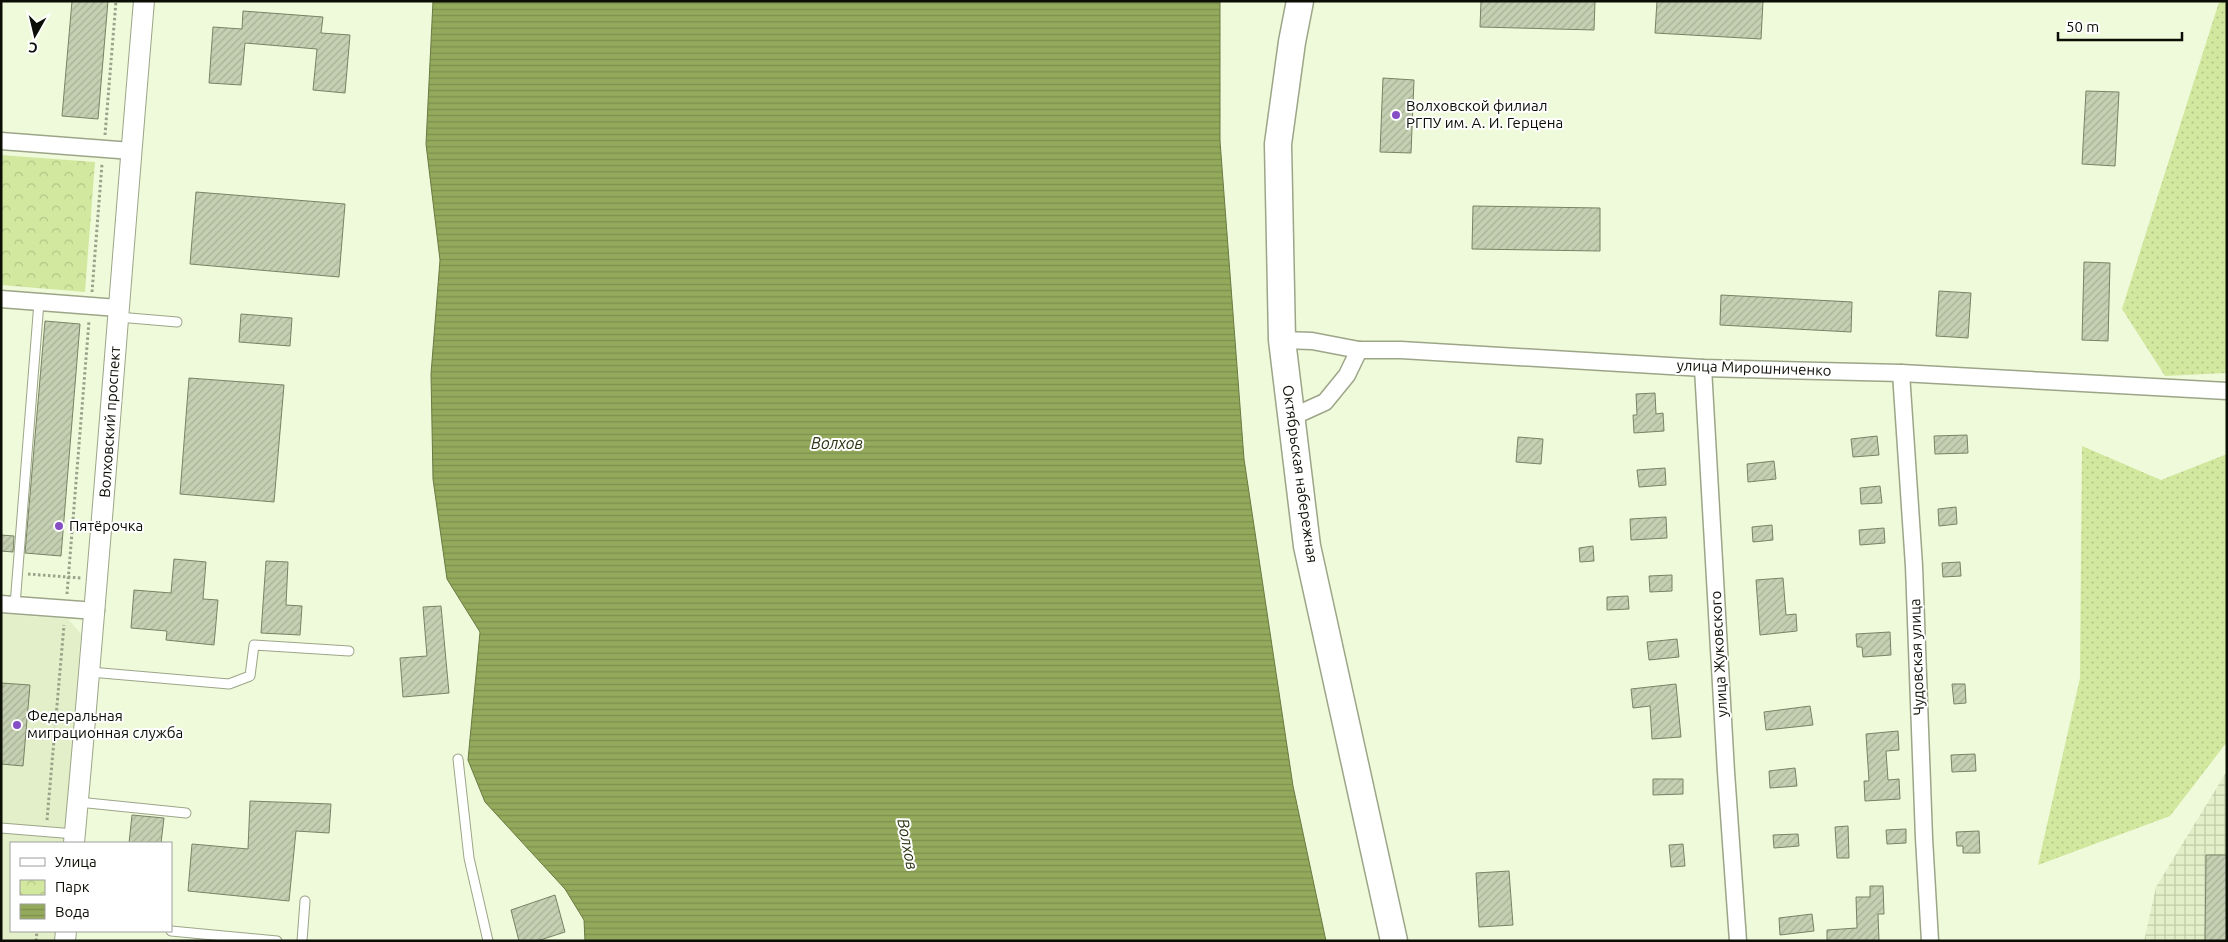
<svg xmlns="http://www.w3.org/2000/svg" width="2228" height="942" viewBox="0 0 2228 942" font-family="Ubuntu,sans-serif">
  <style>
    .built { fill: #e2efc8 }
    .industrial { fill: url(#industrial-grid) }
    .grass { fill: url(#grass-dots) }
    .park { fill: url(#park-crowns) }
    .water { fill: url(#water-rules); stroke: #6a7a42 }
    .building { fill: url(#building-hatch); stroke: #798265 }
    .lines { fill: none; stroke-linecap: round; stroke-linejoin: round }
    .service-casing { stroke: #9ca588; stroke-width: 11 }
    .minor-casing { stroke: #9ca588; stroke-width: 19 }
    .tertiary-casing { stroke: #9ca588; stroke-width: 22 }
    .primary-casing { stroke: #9ca588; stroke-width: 29 }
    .path { stroke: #9aa28a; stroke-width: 3; stroke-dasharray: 2.5 2.5; stroke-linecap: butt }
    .service { stroke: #fff; stroke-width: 9 }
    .minor { stroke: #fff; stroke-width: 16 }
    .tertiary { stroke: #fff; stroke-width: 20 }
    .primary { stroke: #fff; stroke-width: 26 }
    .poi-dot { fill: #864ec5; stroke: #fff; stroke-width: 2 }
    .labels { text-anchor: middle; stroke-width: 4; stroke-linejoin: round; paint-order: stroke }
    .poi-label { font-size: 15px; fill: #0b0e05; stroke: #fff; text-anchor: start }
    .street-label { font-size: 15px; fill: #0b0e05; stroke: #fff }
    .water-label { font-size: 16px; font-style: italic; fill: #2b3513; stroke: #fff }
  </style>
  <defs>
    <pattern id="industrial-grid" width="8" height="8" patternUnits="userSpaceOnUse" patternTransform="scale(1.25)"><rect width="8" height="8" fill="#e2efc8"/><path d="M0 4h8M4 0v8" fill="none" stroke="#c1ccaa"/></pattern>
    <pattern id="grass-dots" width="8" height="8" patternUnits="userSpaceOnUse" patternTransform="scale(1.25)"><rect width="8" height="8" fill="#d2e89f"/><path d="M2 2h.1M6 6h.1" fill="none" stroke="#b3c687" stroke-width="1.8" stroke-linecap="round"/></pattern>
    <pattern id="park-crowns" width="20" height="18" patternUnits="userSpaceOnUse" patternTransform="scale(1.25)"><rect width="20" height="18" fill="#d2e89f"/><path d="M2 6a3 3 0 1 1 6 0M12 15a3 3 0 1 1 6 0" fill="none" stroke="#b3c687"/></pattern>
    <pattern id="water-rules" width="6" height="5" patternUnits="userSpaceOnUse" patternTransform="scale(1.25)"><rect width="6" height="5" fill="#93a95c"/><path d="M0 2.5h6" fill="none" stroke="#7d904e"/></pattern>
    <pattern id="building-hatch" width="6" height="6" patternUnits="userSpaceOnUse" patternTransform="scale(1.25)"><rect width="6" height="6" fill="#c5cfb1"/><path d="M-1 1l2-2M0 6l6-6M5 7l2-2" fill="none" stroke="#a8b197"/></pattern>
  </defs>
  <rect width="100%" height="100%" fill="#effada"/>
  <polygon class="built" points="1,614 68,619 81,634 64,843 11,843 11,931 57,931 57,941 1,941"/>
  <polygon class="industrial" points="2227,771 2227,941 2144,941 2156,887"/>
  <g class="grass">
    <polygon points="2227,1 2227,373 2165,376 2122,309 2219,2"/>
    <polygon points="2082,446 2161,480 2227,454 2227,742 2170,816 2038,865 2080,678"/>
  </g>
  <polygon class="park" points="1,155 95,162 85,292 1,285"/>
  <polygon class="water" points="433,1 1220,1 1220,141 1244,459 1293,786 1326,941 585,941 584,920 565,889 485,802 468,760 480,632 447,579 433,479 431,374 440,260 426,144"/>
  <g class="building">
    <polygon points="72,1 108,1 98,119 62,116"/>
    <polygon points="1481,1 1595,1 1594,30 1480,27"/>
    <polygon points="1657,1 1763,1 1761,39 1655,33"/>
    <polygon points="243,11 323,17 321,33 350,35 345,93 313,90 317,49 245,43 241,85 209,83 213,27 242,29"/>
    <polygon points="1383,78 1414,80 1411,153 1380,152"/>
    <polygon points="2086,91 2119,92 2115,166 2082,164"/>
    <polygon points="196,192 345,204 339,277 190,264"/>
    <polygon points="1473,206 1600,208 1600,251 1472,249"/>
    <polygon points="2084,262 2110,263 2108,341 2082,340"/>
    <polygon points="1939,291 1971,293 1968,338 1936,336"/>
    <polygon points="1721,295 1852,302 1851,332 1720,325"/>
    <polygon points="241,314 292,318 290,346 239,342"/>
    <polygon points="45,321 80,324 61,556 25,553"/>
    <polygon points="189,378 284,385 274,502 180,494"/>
    <polygon points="1655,393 1656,414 1663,413 1664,431 1634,433 1633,415 1637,415 1636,394"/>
    <polygon points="1967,435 1968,453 1935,454 1934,436"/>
    <polygon points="1877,436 1879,455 1853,457 1851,439"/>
    <polygon points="1518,437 1543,439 1541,464 1516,462"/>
    <polygon points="1774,461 1776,479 1748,482 1747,464"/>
    <polygon points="1665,468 1666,485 1639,487 1637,470"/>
    <polygon points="1880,486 1882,503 1861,504 1860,488"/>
    <polygon points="1956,507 1957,524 1939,526 1938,509"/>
    <polygon points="1666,517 1667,538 1631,540 1630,519"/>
    <polygon points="1772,525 1773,540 1753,542 1752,527"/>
    <polygon points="1884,528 1885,543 1860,545 1859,530"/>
    <polygon points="1,535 14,536 13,552 1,551"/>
    <polygon points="1593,546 1594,561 1580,562 1579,548"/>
    <polygon points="174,559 206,562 203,599 218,600 214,645 166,640 167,631 131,628 134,590 171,593"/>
    <polygon points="266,561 288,562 286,605 302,606 300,635 261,633"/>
    <polygon points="1960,562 1961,576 1943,577 1942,563"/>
    <polygon points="1672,575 1672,591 1650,592 1649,576"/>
    <polygon points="1783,578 1786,615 1796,614 1797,631 1760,635 1756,580"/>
    <polygon points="1628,596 1629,609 1607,610 1607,597"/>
    <polygon points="441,606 449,693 403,697 400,658 427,656 423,607"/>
    <polygon points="1890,632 1891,655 1863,657 1862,647 1857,647 1856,634"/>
    <polygon points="1677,639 1679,657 1649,660 1647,642"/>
    <polygon points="1,683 30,685 23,766 1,764"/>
    <polygon points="1676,684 1681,737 1652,739 1650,706 1633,708 1631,689"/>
    <polygon points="1952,684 1965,684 1966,703 1954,704"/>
    <polygon points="1810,706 1813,725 1766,730 1764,712"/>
    <polygon points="1898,731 1899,750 1886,751 1888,780 1899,779 1900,799 1865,801 1864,781 1869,781 1866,734"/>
    <polygon points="1975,754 1976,771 1952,772 1951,755"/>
    <polygon points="1795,768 1797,786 1770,788 1769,771"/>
    <polygon points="1653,779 1683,779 1683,794 1653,795"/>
    <polygon points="250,801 331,804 329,833 296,831 289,901 188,891 192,844 248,849"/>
    <polygon points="132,815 164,818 161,843 129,843"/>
    <polygon points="1848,826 1849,858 1837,858 1835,827"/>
    <polygon points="1906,829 1906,843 1887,844 1886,830"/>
    <polygon points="1979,831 1980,853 1963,853 1963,846 1957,846 1956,832"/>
    <polygon points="1798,834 1799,846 1774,848 1773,835"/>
    <polygon points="1683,844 1685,866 1671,867 1669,845"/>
    <polygon points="2206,855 2227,855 2227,941 2205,941"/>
    <polygon points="1509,871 1513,925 1479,927 1476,873"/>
    <polygon points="1870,886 1883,886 1884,914 1878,914 1879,941 1827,941 1827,930 1857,928 1856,897 1870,897"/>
    <polygon points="555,895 565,932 537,941 519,941 511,910"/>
    <polygon points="1812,914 1814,931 1780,935 1779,918"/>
  </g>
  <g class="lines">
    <g class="service-casing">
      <g id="service">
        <polyline points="118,317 177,322"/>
        <polyline points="15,605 39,302"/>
        <polyline points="90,672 229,684 250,676 254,645 349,651"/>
        <polyline points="458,759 469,858 488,941"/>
        <polyline points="78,802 186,813"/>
        <polyline points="1,828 75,834"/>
        <polyline points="171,931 277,941"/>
        <polyline points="302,941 305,901"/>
      </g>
    </g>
    <g class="minor-casing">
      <g id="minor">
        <polyline points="1,141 132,151"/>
        <polyline points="1,299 118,308"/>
        <polyline points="1282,340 1312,341 1359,350 1401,350 1703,368 1901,373 2227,391"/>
        <polyline points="1703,368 1726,772 1738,941"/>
        <polyline points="1901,373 1914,566 1924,838 1930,941"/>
        <polyline points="1292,417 1325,402 1347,375 1359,350"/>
        <polyline points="1,604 96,611"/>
      </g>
    </g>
    <g class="tertiary-casing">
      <g id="tertiary">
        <path d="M74 843C100 563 120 282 144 1"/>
        <polyline points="65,941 66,931"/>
      </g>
    </g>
    <g class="primary-casing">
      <polyline id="primary" points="1300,1 1292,42 1278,144 1282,340 1307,546 1394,941"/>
    </g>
    <g class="path">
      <polyline points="105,135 116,1"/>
      <polyline points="92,292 102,164"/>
      <polyline points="28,574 81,578"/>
      <polyline points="67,594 89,321"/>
      <polyline points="47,820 64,625"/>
      <polyline points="36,941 37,931"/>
    </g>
    <use href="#service" class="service"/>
    <use href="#minor" class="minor"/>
    <use href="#tertiary" class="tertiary"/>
    <use href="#primary" class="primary"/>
  </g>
  <g class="poi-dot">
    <circle cx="1396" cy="115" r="5"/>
    <circle cx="59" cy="526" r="5"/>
    <circle cx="17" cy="725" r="5"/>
  </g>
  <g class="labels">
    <g class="poi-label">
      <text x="1406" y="111">Волховской филиал<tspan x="1406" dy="17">РГПУ им. А. И. Герцена</tspan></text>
      <text x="69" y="531">Пятёрочка</text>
      <text x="27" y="721">Федеральная<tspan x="27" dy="17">миграционная служба</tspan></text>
    </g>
    <g class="street-label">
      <text transform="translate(1754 368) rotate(2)" y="5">улица Мирошниченко</text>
      <text transform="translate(110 422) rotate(-86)" y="5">Волховский проспект</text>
      <text transform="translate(1300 474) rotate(82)" y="5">Октябрьская набережная</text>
      <text transform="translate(1719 654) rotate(-93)" y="5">улица Жуковского</text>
      <text transform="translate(1917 657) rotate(-92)" y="5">Чудовская улица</text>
    </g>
    <g class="water-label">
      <text x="837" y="449">Волхов</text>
      <text transform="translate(908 844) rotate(79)" y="6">Волхов</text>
    </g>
  </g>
  <rect width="2228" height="942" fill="none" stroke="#0b0e05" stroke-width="5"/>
  <rect x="10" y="842" width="162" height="90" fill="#ffffff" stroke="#9d9f9b"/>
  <rect x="20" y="858" width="25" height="8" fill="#ffffff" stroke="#9d9f9b"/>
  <text x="55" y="867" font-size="15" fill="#0b0e05">Улица</text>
  <rect x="20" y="880" width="25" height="15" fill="url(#park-crowns)" stroke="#9d9f9b"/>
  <text x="55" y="892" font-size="15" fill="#0b0e05">Парк</text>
  <rect x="20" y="904" width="25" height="15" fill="url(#water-rules)" stroke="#9d9f9b"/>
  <text x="55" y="917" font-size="15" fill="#0b0e05">Вода</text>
  <g transform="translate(35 35) rotate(188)" stroke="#ffffff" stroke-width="4" paint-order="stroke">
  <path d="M0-4L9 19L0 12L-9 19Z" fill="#0b0e05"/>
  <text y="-8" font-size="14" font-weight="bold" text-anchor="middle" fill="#0b0e05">С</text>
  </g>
  <path d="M2058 32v8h124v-8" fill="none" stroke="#0b0e05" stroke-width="2.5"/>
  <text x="2066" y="32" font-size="15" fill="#0b0e05" stroke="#ffffff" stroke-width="4" paint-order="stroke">50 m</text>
</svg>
